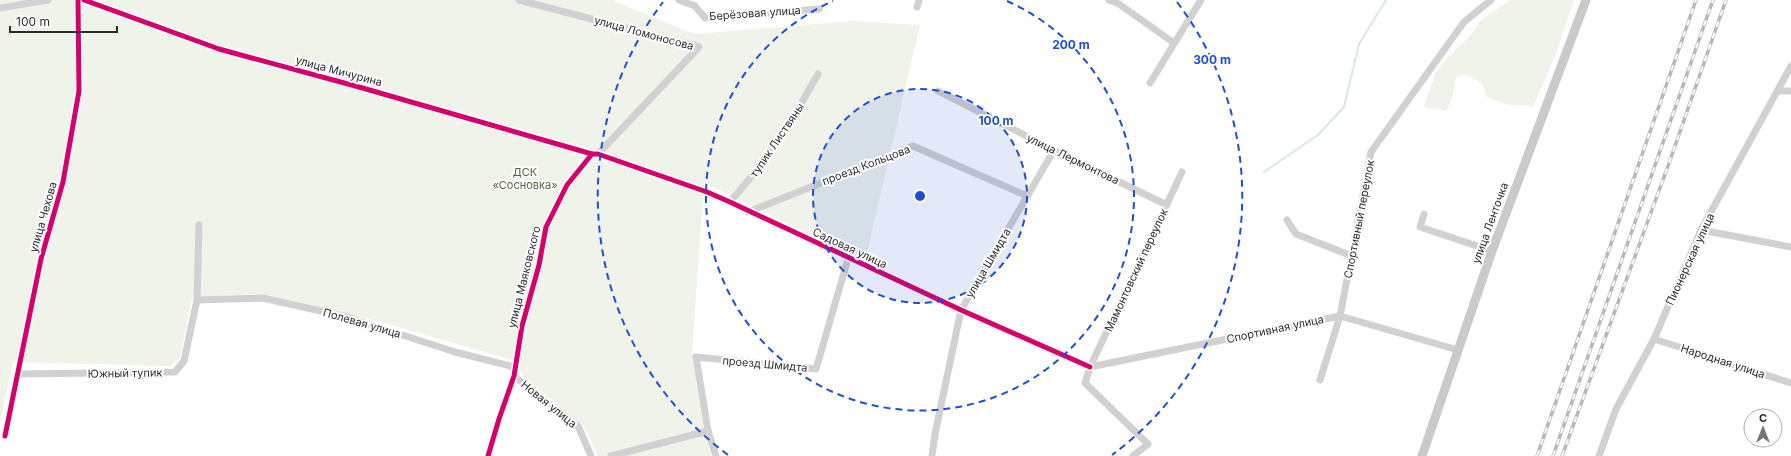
<svg xmlns="http://www.w3.org/2000/svg" width="1791" height="456" viewBox="0 0 1791 456" font-family="Inter,sans-serif">
  <style>
    .green { fill: #f0f3ea }
    .lines { fill: none; stroke-linecap: round; stroke-linejoin: round }
    .stream { stroke: #d6e7f0; stroke-width: 2 }
    .street { stroke: #d1d1d1; stroke-width: 7 }
    .secondary { stroke: #cacaca; stroke-width: 9 }
    .rail-casing { stroke: #b8b8b8; stroke-width: 3.5 }
    .rail { stroke: #fff; stroke-width: 2; stroke-dasharray: 6; stroke-linecap: butt }
    .cycleway-casing { stroke: #fff; stroke-width: 8 }
    .cycleway { stroke: #d6006c; stroke-width: 5 }
    .ring { fill: none; stroke: #1d4ed8; stroke-width: 2; stroke-dasharray: 7 5 }
    .labels { text-anchor: middle; stroke-width: 4; stroke-linejoin: round; paint-order: stroke }
    .street-label { font-size: 11px; fill: #2c2c2c; stroke: #fff }
    .park-label { font-size: 11px; fill: #51673a; stroke: #fff }
    .centre { fill: #1d4ed8; stroke: #fff; stroke-width: 2 }
    .ring-label { font-size: 12px; text-anchor: middle; font-weight: bold; fill: #1d4ed8; stroke: #fff; stroke-width: 4; stroke-linejoin: round; paint-order: stroke }
  </style>
  <rect width="100%" height="100%" fill="#fff"/>
  <g class="green">
    <polygon points="0,0 612,0 694,34 853,21 920,25 865,261 704,183 692,353 704,431 711,456 597,456 595,449 583,425 524,378 516,361 381,322 263,294 192,297 180,358 171,366 13,362 0,422"/>
    <path d="M1510 0H1574L1555 56 1533 107C1522 104 1519 106 1510 105 1503 104 1494 100 1487 97L1482 83 1464 74 1456 77 1453 95 1447 110 1443 111C1437 107 1430 111 1424 106L1436 72 1448 57 1471 35 1479 22Z"/>
  </g>
  <g class="lines">
    <polyline class="stream" points="1264,172 1318,135 1344,107 1359,44 1386,0"/>
    <g class="street">
      <polyline points="84,0 219,49 359,87 592,154"/>
      <polyline points="519,0 699,47 598,154"/>
      <polyline points="679,0 695,6"/>
      <polyline points="1109,0 1119,4 1174,43"/>
      <polyline points="695,6 705,18 819,9"/>
      <polyline points="917,7 919,0"/>
      <polyline points="0,8 48,0"/>
      <polyline points="1150,83 1201,0"/>
      <polyline points="938,91 1054,150 1167,205"/>
      <polyline points="1778,91 1791,91"/>
      <path d="M730 202C765 163 793 120 818 74"/>
      <polyline points="748,212 913,146 1027,196"/>
      <polyline points="1424,214 1420,227 1492,251"/>
      <polyline points="1287,220 1296,234 1352,256"/>
      <polyline points="1701,230 1791,247"/>
      <polyline points="197,300 263,298 347,317 455,352 514,367 514,372"/>
      <polyline points="1654,339 1791,383"/>
      <polyline points="1090,367 1340,316 1458,350"/>
      <polyline points="18,374 175,372 184,361 197,300 199,225"/>
      <polyline points="514,376 578,426 591,456"/>
      <polyline points="1320,380 1340,316 1371,152 1464,22 1491,0"/>
      <polyline points="5,436 41,259 63,182 79,91 78,0"/>
      <polyline points="488,456 499,419 514,376 522,326 539,265 546,227 567,185 592,154 598,154 707,192 730,202 961,310 1090,367"/>
      <polyline points="611,456 708,431"/>
      <polyline points="716,456 708,431 696,357 816,369 848,259"/>
      <polyline points="932,456 935,434 961,310 1054,150"/>
      <polyline points="1133,456 1148,444 1085,383 1090,367 1182,172"/>
      <polyline points="1599,456 1616,409 1654,339 1701,230 1791,66"/>
    </g>
    <polyline class="secondary" points="1422,456 1492,251 1586,0"/>
    <g class="rail-casing">
      <g id="rail">
        <polyline points="1537,456 1696,0"/>
        <polyline points="1553,456 1713,0"/>
        <polyline points="1562,456 1668,166 1726,0"/>
      </g>
    </g>
    <use href="#rail" class="rail"/>
    <g class="cycleway-casing">
      <g id="cycleway">
        <polyline points="84,0 219,49 359,87 592,154"/>
        <polyline points="5,436 41,259 63,182 79,91 78,0"/>
        <polyline points="488,456 499,419 514,376 522,326 539,265 546,227 567,185 592,154 598,154 707,192 730,202 961,310 1090,367"/>
      </g>
    </g>
    <use href="#cycleway" class="cycleway"/>
  </g>
  <circle cx="920" cy="196" r="107" fill="#1d4ed8" fill-opacity=".12"/>
  <g class="ring">
    <circle cx="920" cy="196" r="107"/>
    <path d="M1007 1A214 214 0 1 1 833 1"/>
    <path d="M728 455A322 322 0 0 1 663 2M1177 2A322 322 0 0 1 1112 455"/>
  </g>
  <g class="labels">
    <g class="street-label">
      <text transform="translate(755 13) rotate(-4)" y="4">Берёзовая улица</text>
      <text transform="translate(644 33) rotate(15)" y="4">улица Ломоносова</text>
      <text transform="translate(339 71) rotate(15)" y="4">улица Мичурина</text>
      <text transform="translate(777 140) rotate(-56)" y="4">тупик Листвяны</text>
      <text transform="translate(1073 159) rotate(26)" y="4">улица Лермонтова</text>
      <text transform="translate(866 165) rotate(-21)" y="4">проезд Кольцова</text>
      <text transform="translate(43 217) rotate(-74)" y="4">улица Чехова</text>
      <text transform="translate(1359 219) rotate(-79)" y="4">Спортивный переулок</text>
      <text transform="translate(1490 223) rotate(-70)" y="4">улица Ленточка</text>
      <text transform="translate(850 248) rotate(25)" y="4">Садовая улица</text>
      <text transform="translate(1690 259) rotate(-65)" y="4">Пионерская улица</text>
      <text transform="translate(988 263) rotate(-60)" y="4">улица Шмидта</text>
      <text transform="translate(1136 270) rotate(-65)" y="4">Мамонтовский переулок</text>
      <text transform="translate(524 277) rotate(-76)" y="4">улица Маяковского</text>
      <text transform="translate(362 323) rotate(16)" y="4">Полевая улица</text>
      <text transform="translate(1275 329) rotate(-12)" y="4">Спортивная улица</text>
      <text transform="translate(1723 361) rotate(18)" y="4">Народная улица</text>
      <text transform="translate(765 364) rotate(5)" y="4">проезд Шмидта</text>
      <text transform="translate(125 373) rotate(-1)" y="4">Южный тупик</text>
      <text transform="translate(549 404) rotate(39)" y="4">Новая улица</text>
    </g>
    <g class="park-label">
      <text x="525" y="176">ДСК<tspan x="525" dy="13">«Сосновка»</tspan></text>
    </g>
  </g>
  <circle cx="920" cy="196" r="6" class="centre"/>
  <g class="ring-label">
    <text x="1071" y="49">200 m</text>
    <text x="1212" y="64">300 m</text>
    <text x="996" y="125">100 m</text>
  </g>
  <g transform="translate(1763 428)"><circle r="19" fill="#ffffff" stroke="#ababab"/>
  <path d="M0-3L7 15L0 10L-7 15Z" fill="#767676"/>
  <text y="-6" font-size="11" font-weight="bold" text-anchor="middle" fill="#2c2c2c">С</text>
  </g>
  <path d="M10 26v6h107v-6" fill="none" stroke="#2c2c2c" stroke-width="2"/>
  <text x="16" y="26" font-size="12" fill="#2c2c2c" stroke="#ffffff" stroke-width="3" paint-order="stroke">100 m</text>
</svg>
